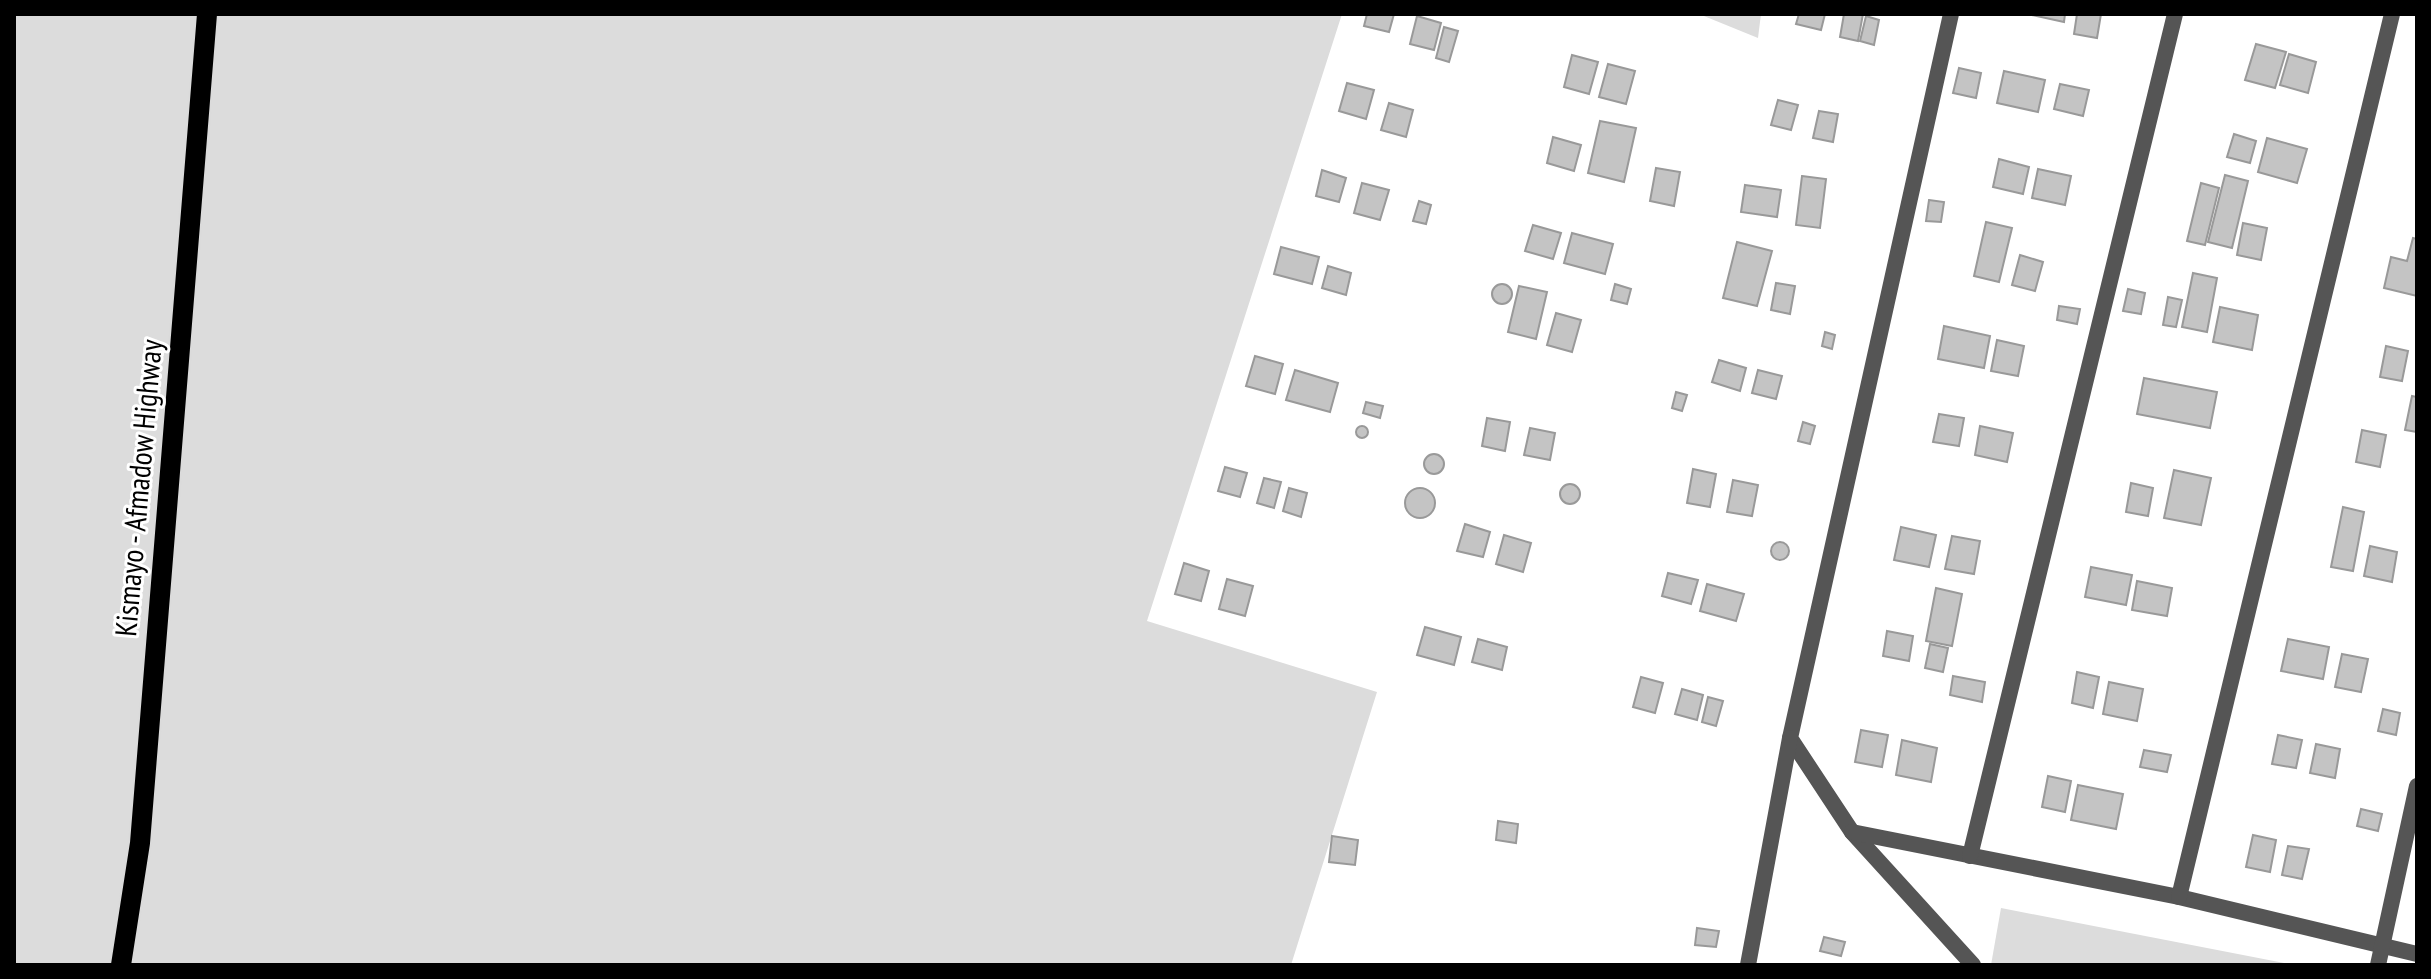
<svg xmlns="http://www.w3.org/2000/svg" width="2431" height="979" viewBox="0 0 2431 979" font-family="'PT Sans Narrow',sans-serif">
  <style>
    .green { fill: #dcdcdc }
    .building { fill: #c4c4c4; stroke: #999; stroke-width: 2 }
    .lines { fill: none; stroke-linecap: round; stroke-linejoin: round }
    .primary-casing { stroke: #dbdbdb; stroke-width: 24 }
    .minor { stroke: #555; stroke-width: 16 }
    .primary { stroke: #000; stroke-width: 20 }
    .labels { text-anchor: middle; stroke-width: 6; stroke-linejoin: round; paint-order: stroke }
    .street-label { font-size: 30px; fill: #000; stroke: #fff }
  </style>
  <rect width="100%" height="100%" fill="#fff"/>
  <g class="green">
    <polygon points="14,14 1342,14 1147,621 1377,692 1291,965 14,965"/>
    <polygon points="1699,14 1761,14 1758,38"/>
    <polygon points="2001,908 2294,965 1991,965"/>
  </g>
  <g class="building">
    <polygon points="1367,14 1394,14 1389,32 1364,26"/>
    <polygon points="1799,14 1825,14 1821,30 1796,24"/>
    <polygon points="1844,14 1863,14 1858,41 1840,37"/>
    <polygon points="2027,14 2065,14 2064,22"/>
    <polygon points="2077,14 2101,14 2097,38 2074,34"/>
    <polygon points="1417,16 1441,23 1434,50 1410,44"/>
    <polygon points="1866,16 1879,20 1874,45 1860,41"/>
    <polygon points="1444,27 1458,31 1449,62 1436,58"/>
    <polygon points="2256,44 2286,52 2275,88 2245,80"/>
    <polygon points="2289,54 2316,62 2308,93 2280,85"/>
    <polygon points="1572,55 1598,62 1589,94 1564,87"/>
    <polygon points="1608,64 1635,71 1626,104 1599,97"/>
    <polygon points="1959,68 1981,73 1976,98 1953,93"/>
    <polygon points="2004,71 2045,80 2038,112 1997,103"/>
    <polygon points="1347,83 1374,90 1366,119 1339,111"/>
    <polygon points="2060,84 2089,90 2083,116 2054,109"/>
    <polygon points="1778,100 1798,105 1791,130 1771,125"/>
    <polygon points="1389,103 1413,110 1406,137 1381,130"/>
    <polygon points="1819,111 1838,114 1833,142 1813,138"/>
    <polygon points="1600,121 1636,128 1624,182 1588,173"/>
    <polygon points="2234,134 2256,141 2250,163 2227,157"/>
    <polygon points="1553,137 1581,145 1574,171 1547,163"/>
    <polygon points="2267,138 2307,149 2297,183 2258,172"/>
    <polygon points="1999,159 2029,167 2023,194 1993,187"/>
    <polygon points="1656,168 1680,172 1674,206 1650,201"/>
    <polygon points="2038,169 2071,176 2065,205 2032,198"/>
    <polygon points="1322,170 1346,178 1339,202 1316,196"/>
    <polygon points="2225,175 2248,181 2232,248 2208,242"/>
    <polygon points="1802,176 1826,179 1820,228 1796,225"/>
    <polygon points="1362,183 1389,190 1380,220 1354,213"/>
    <polygon points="2201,183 2219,188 2205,245 2187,241"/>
    <polygon points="1745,185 1781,190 1777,217 1741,212"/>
    <polygon points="1929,200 1944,202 1941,222 1926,221"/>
    <polygon points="1419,201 1431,205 1426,224 1413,221"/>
    <polygon points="1986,222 2012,228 1999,282 1974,276"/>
    <polygon points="2243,223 2267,228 2261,260 2237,255"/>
    <polygon points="1533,225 1561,233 1553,259 1525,251"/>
    <polygon points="1572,233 1613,244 1605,274 1564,263"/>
    <polygon points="2413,238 2417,239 2417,296 2384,288 2391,257 2407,261"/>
    <polygon points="1737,242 1772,251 1757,306 1723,298"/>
    <polygon points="1281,247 1319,257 1312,284 1274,274"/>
    <polygon points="2020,255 2043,262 2035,291 2012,285"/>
    <polygon points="1328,266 1351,273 1346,295 1322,288"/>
    <polygon points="2193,273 2217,278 2207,332 2182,327"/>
    <polygon points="1776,283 1795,286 1790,314 1771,310"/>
    <polygon points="1615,284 1631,289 1627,304 1611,300"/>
    <circle cx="1502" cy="294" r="10"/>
    <polygon points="1519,286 1547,292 1536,339 1508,332"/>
    <polygon points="2128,289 2145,293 2141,314 2123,311"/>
    <polygon points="2168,297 2182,300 2176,327 2163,325"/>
    <polygon points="2059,306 2080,309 2077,324 2057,320"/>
    <polygon points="2220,307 2258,315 2252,350 2213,342"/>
    <polygon points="1556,313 1581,320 1572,352 1547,345"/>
    <polygon points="1944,326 1990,336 1984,368 1938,359"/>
    <polygon points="1825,332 1835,335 1832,349 1822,346"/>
    <polygon points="1997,340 2024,346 2018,376 1991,371"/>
    <polygon points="2386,346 2408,351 2402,381 2380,377"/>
    <polygon points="1255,356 1283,364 1275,394 1246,386"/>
    <polygon points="1719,360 1746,368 1740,391 1712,382"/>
    <polygon points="1295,370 1338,383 1330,412 1286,400"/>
    <polygon points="1758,370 1782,376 1776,399 1752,393"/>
    <polygon points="2144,378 2217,392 2210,428 2137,414"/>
    <polygon points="1676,392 1687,395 1682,411 1672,408"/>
    <polygon points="2412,396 2417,397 2417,432 2405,430"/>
    <polygon points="1366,402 1383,406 1380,418 1363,413"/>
    <polygon points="1939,414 1964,418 1959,446 1933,442"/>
    <polygon points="1487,418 1510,422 1505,451 1482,446"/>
    <polygon points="1803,422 1815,426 1810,444 1798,441"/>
    <circle cx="1362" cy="432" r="6"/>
    <polygon points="1980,426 2013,433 2007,462 1975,455"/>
    <polygon points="1530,428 1555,433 1550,460 1524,455"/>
    <polygon points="2362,430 2386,435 2380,467 2356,462"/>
    <circle cx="1434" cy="464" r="10"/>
    <polygon points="1225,467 1247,473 1240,497 1218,491"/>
    <polygon points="1693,469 1716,474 1710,507 1687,503"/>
    <polygon points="2174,470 2211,478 2201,525 2164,518"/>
    <polygon points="1264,478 1281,482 1274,508 1257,503"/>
    <polygon points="1733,480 1758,485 1752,516 1727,512"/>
    <polygon points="2131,483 2153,488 2148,516 2126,512"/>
    <circle cx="1570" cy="494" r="10"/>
    <polygon points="1289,488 1307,493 1301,517 1283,511"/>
    <circle cx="1420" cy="503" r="15"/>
    <polygon points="2343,507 2364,512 2353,571 2331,567"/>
    <polygon points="1465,524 1490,532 1483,557 1457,551"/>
    <polygon points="1901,527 1936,535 1929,567 1894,560"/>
    <polygon points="1504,535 1531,543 1523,572 1496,564"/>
    <polygon points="1952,536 1980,541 1974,574 1945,569"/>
    <circle cx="1780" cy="551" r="9"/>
    <polygon points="2370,546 2397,552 2392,582 2364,576"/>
    <polygon points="1184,563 1209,571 1201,601 1175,594"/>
    <polygon points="2091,567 2132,575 2126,605 2085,597"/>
    <polygon points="1668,573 1698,580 1691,604 1662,596"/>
    <polygon points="1227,579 1253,586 1245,616 1219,609"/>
    <polygon points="2137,581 2172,588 2167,616 2132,610"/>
    <polygon points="1707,584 1744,594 1736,621 1700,611"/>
    <polygon points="1936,588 1962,594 1952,646 1926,641"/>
    <polygon points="1425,627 1461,637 1454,665 1417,655"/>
    <polygon points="1887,631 1913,636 1909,661 1883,656"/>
    <polygon points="1478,639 1507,647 1502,670 1472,662"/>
    <polygon points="2288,639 2329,647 2323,679 2281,671"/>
    <polygon points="1930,644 1948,648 1943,672 1925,668"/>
    <polygon points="2342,654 2368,659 2361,692 2335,687"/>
    <polygon points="2077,672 2099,677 2093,708 2072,703"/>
    <polygon points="1953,676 1985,682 1982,702 1950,695"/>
    <polygon points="1641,677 1663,683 1655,713 1633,707"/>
    <polygon points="2109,682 2143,689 2137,721 2103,714"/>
    <polygon points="1682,689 1703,695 1697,720 1675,714"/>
    <polygon points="1708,697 1723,701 1716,726 1702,722"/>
    <polygon points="2383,709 2400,713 2396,735 2378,731"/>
    <polygon points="1861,730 1888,735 1882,767 1855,762"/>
    <polygon points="2278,735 2302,740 2296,768 2272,764"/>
    <polygon points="1902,740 1937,748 1931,782 1896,775"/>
    <polygon points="2316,744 2340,749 2335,778 2310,773"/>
    <polygon points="2144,750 2171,755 2167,772 2140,767"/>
    <polygon points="2048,776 2071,781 2065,812 2042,807"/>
    <polygon points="2078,785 2123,794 2116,829 2071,820"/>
    <polygon points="2361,809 2382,814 2378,831 2357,826"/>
    <polygon points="1498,821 1518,824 1516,843 1496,840"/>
    <polygon points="2253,835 2276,840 2270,872 2246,867"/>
    <polygon points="1332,836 1358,840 1355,865 1329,862"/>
    <polygon points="2288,846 2309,849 2302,879 2282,875"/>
    <polygon points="1697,928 1719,931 1716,947 1695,945"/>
    <polygon points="1824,937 1845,942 1841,956 1820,951"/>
  </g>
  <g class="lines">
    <g class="primary-casing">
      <polyline id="primary" points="121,965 140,843 207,14"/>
    </g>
    <g class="minor">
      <polyline points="1951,14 1790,738 1852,832 1973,965"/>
      <polyline points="1852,832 2179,897 2417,954"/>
      <polyline points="1970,856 2175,14"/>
      <polyline points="2179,897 2392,14"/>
      <polyline points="1748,965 1790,738"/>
      <polyline points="2378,965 2417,786"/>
    </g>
    <use href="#primary" class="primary"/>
  </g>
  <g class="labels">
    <g class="street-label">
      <text transform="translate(139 488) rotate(-85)" y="10">Kismayo - Afmadow Highway</text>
    </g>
  </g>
  <rect width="2431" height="979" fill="none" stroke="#000000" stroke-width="32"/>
</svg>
